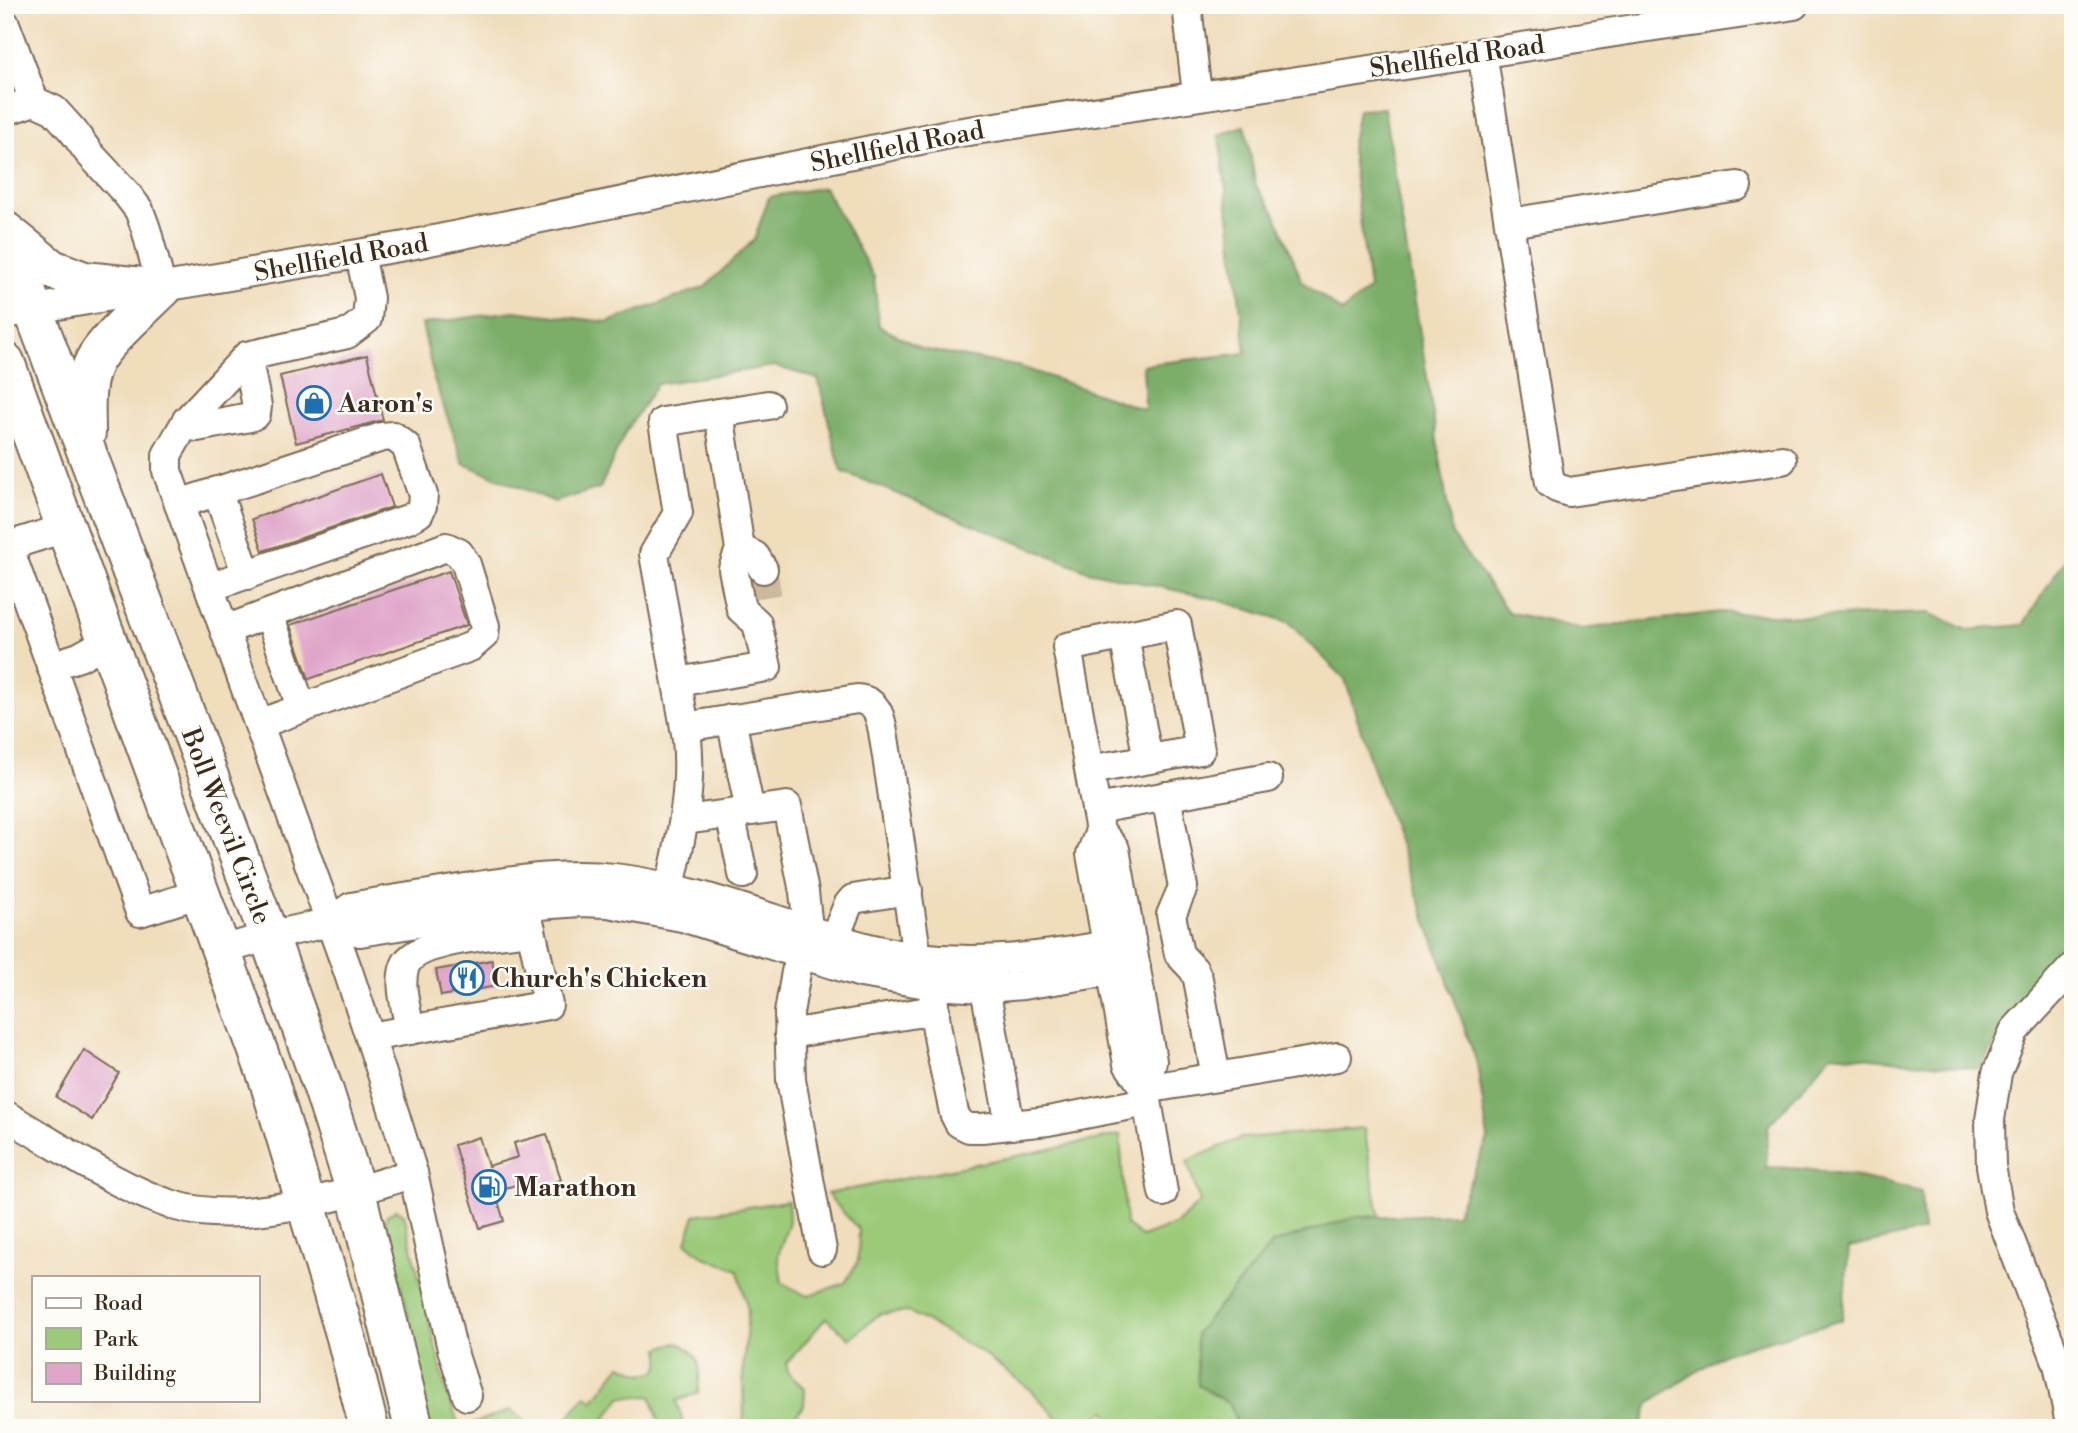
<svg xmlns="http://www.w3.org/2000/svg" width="2078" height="1433" viewBox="0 0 2078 1433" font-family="'Libre Bodoni',serif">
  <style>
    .green { fill: #9bca79; stroke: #6b7a4c; stroke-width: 2 }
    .forest { fill: #7cae69; stroke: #5c6c44; stroke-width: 2 }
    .building { fill: #e0a6ca }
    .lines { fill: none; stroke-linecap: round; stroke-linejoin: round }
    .minor-tunnel { stroke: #ccb99c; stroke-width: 28; stroke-dasharray: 28 14; stroke-linecap: butt }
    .minor-casing { stroke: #7a6955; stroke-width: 32 }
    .highway-casing { stroke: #7a6955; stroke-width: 42 }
    .minor { stroke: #fff; stroke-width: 28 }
    .highway { stroke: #fff; stroke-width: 38 }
    .labels { text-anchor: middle; stroke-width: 5; stroke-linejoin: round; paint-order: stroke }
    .street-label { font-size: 26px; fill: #3b2a1e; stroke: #fdfcf7 }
    .poi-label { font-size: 26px; font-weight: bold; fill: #3b2a1e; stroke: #fdfcf7; text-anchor: start }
  </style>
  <rect width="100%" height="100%" fill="#fdfcf7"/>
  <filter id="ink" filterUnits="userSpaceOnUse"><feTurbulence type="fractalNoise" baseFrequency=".0143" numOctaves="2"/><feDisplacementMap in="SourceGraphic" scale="14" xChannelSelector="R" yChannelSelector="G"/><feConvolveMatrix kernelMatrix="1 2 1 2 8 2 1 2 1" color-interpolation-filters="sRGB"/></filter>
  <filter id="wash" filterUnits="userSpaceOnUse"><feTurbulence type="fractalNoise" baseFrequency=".00686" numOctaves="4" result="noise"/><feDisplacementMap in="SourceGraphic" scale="28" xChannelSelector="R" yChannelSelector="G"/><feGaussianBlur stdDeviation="1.57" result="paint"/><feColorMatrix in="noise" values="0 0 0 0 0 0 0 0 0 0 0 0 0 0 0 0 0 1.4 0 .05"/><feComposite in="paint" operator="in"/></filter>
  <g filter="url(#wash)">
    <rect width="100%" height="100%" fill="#f0ddbc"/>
    <g class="green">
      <polygon points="1364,1128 1379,1216 1355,1217 1198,1385 1231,1405 1238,1428 1121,1428 1105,1411 1084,1428 1067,1428 1031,1390 981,1352 909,1312 879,1314 850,1339 826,1318 786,1364 789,1374 805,1389 804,1405 786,1428 744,1428 743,1370 748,1310 738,1270 704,1257 686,1242 695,1215 788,1201 789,1221 778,1255 782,1283 807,1296 845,1283 858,1261 859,1230 827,1194 1120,1135 1126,1225 1142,1237 1177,1224 1200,1202 1187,1161 1241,1138"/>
      <polygon points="397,1210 404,1214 445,1387 460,1428 428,1428 406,1304 383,1228 387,1215"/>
      <path d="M677 1342C704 1356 700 1365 698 1393L676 1401 685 1428H661L651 1396 621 1397 599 1428H560L586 1395 593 1401 621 1365 643 1374 657 1371 660 1364V1348Z"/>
      <polygon points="511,1410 524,1420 543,1428 461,1428"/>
    </g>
    <path class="forest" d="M1384 108 1452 534 1508 612 1582 629 1720 612 1807 617 1929 613 1967 630 2023 625 2068 554 2073 552V941L2030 985 1980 1069 1832 1054 1768 1126 1766 1167C1818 1168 1872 1178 1921 1192L1923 1231 1849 1248 1842 1320 1725 1353 1649 1403 1641 1428H1238L1231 1405 1198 1385 1196 1333 1273 1243 1355 1217 1456 1214 1488 1139 1477 1063 1375 776 1345 679 1288 622 1215 599 1088 571 841 471 818 379 774 366 657 384 625 433 600 488 555 502 464 464 434 379 422 324 514 311 608 322 705 287 754 240 769 197 824 187 874 277 879 326 922 349 1021 367 1145 410 1143 365 1246 353 1219 135 1245 125 1256 186 1275 213 1302 281 1342 312 1369 289 1351 148 1358 109Z"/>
    <g id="blocks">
      <g class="building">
        <polygon points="367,355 383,420 296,443 280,376"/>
        <polygon points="381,474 392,507 263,551 252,519"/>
        <polygon points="449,571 467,625 309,679 290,625"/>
        <polygon points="492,960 497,986 441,996 436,970"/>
        <polygon points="84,1050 119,1073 92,1120 56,1097"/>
        <polygon points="547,1134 561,1180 528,1190 526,1182 495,1191 504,1221 480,1228 454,1145 479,1137 488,1166 518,1157 514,1143"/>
      </g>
    </g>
  </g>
  <g filter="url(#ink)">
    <use href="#blocks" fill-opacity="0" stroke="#7a6955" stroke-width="2"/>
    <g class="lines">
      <polyline class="minor-tunnel" points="763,569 769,605"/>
      <g class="minor-casing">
        <g id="minor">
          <polyline points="1187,5 1197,95"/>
          <polyline points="5,24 34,101 5,111"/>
          <polyline points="1482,52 1550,483 1557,488 1569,492 1782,460"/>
          <polyline points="34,101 54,110 73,131 89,153 126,193 139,210 146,229 162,289"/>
          <polyline points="1510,223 1737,186"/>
          <polyline points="360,254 369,298 367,319 347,334 247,356 187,420 167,455 167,471 348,971 383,1077 413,1173 452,1349 467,1396"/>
          <path d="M5 314 405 246 949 134 1549 43C1631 28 1712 19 1794 5"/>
          <polyline points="719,413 768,405"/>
          <polyline points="187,420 197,427 250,417 256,414 257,406 247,356"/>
          <polyline points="217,491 247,575"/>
          <polyline points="179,504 382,437 393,436 406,446 423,495 422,506 419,513 408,519 210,587"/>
          <polyline points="65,528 8,546 140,912 201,893"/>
          <polyline points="740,549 755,556 763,569"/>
          <polyline points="269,614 301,707"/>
          <polyline points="225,630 446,547 459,553 466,564 485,626 484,635 470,647 259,724"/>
          <polyline points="1124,636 1148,759"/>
          <polyline points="51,666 79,657 108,641"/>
          <polyline points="731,719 750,811"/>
          <path d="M685 727 857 699C883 701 882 729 886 750L917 957"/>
          <polyline points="1089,770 1200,750 1177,625 1067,647 1100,831 1091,854 1128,1064 1145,1089"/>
          <polyline points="1166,796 1183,887 1171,915 1179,954 1194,970 1198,979 1216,1077"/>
          <polyline points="1096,809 1268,778"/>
          <polyline points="730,814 743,874"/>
          <polyline points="685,820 787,806 804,892 808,928 796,972 789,1013 791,1080 822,1250"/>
          <polyline points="1100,831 1115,849 1152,1061 1145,1089 1163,1192"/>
          <path d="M664 913C677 854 693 799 687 739L654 554 678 513 663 422 719 413 740 549 733 569 741 609 757 623 767 667 677 682"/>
          <polyline points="331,922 360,932 525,906 580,902 608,903 682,917 861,973 933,985 985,988 1023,985 1136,967"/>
          <polyline points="835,937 848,905 853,899 908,890"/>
          <path d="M223 950 269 936 331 922 351 907C391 900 431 894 472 887 518 880 567 872 614 878 702 888 783 926 869 948 962 971 1039 957 1131 941"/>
          <path d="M935 969C928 1011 946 1071 954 1113L959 1123 969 1128H982L1048 1121 1147 1102"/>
          <polyline points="984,971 985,988 1010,1125"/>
          <path d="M410 1030C407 1011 398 984 405 966 415 939 504 934 531 930"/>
          <polyline points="789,1034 935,1010"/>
          <polyline points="370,1037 548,1005 531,930 518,888"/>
          <polyline points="1145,1089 1337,1057"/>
          <path d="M5 1115C57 1145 119 1189 176 1206 243 1226 348 1195 413 1173"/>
          <polyline points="2071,1428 2058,1364 1999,1211 1991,1166 1990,1120 1997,1073 2014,1031 2073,967"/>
        </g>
      </g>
      <g class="highway-casing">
        <g id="highway">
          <polyline points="5,231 52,269 84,281 162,289"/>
          <polyline points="5,235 269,936 324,1091 356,1192 414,1428"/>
          <polyline points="5,362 269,1081 346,1337 369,1428"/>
          <path d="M86 433C86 410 83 384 94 362 103 342 145 306 162 289"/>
        </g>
      </g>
      <use href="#minor" class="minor"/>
      <use href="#highway" class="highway"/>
    </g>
  </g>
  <defs>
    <g id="shop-ring" transform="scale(1.75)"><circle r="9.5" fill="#fdfcf7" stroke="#1f6fb2" stroke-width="1.5"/><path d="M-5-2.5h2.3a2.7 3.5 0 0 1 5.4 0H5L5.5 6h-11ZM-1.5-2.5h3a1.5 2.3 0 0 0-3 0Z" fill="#1f6fb2"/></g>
    <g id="restaurant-ring" transform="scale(1.75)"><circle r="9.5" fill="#fdfcf7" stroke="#1f6fb2" stroke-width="1.5"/><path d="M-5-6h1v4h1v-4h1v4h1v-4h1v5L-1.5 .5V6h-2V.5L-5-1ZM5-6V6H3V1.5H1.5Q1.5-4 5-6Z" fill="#1f6fb2"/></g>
    <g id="fuel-ring" transform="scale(1.75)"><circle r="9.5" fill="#fdfcf7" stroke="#1f6fb2" stroke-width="1.5"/><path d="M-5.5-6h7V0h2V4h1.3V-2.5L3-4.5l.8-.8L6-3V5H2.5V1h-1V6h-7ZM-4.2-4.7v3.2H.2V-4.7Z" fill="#1f6fb2"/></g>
  </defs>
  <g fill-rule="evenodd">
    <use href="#shop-ring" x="314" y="403"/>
    <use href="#restaurant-ring" x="467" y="978"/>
    <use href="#fuel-ring" x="489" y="1187"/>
  </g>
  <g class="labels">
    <g class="street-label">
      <text transform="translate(1457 56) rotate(-8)" y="9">Shellfield Road</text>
      <text transform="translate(897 146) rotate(-11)" y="9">Shellfield Road</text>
      <text transform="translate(341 257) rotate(-10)" y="9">Shellfield Road</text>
      <text transform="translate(227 826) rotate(69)" y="9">Boll Weevil Circle</text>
    </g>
    <g class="poi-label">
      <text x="338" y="412">Aaron's</text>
      <text x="491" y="987">Church's Chicken</text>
      <text x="514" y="1196">Marathon</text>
    </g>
  </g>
  <rect width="2078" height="1433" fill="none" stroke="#fdfcf7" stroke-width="28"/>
  <rect x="32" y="1276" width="228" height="126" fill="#fdfcf7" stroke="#afa8a0" stroke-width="2"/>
  <rect x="46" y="1298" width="35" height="10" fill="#ffffff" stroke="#afa8a0" stroke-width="2"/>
  <text x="94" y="1310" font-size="21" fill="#3b2a1e">Road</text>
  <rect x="46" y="1328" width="35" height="21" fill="#9bca79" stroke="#afa8a0" stroke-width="2"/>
  <text x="94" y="1346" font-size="21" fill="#3b2a1e">Park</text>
  <rect x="46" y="1363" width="35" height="21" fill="#e0a6ca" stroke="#afa8a0" stroke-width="2"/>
  <text x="94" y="1380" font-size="21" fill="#3b2a1e">Building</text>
</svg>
